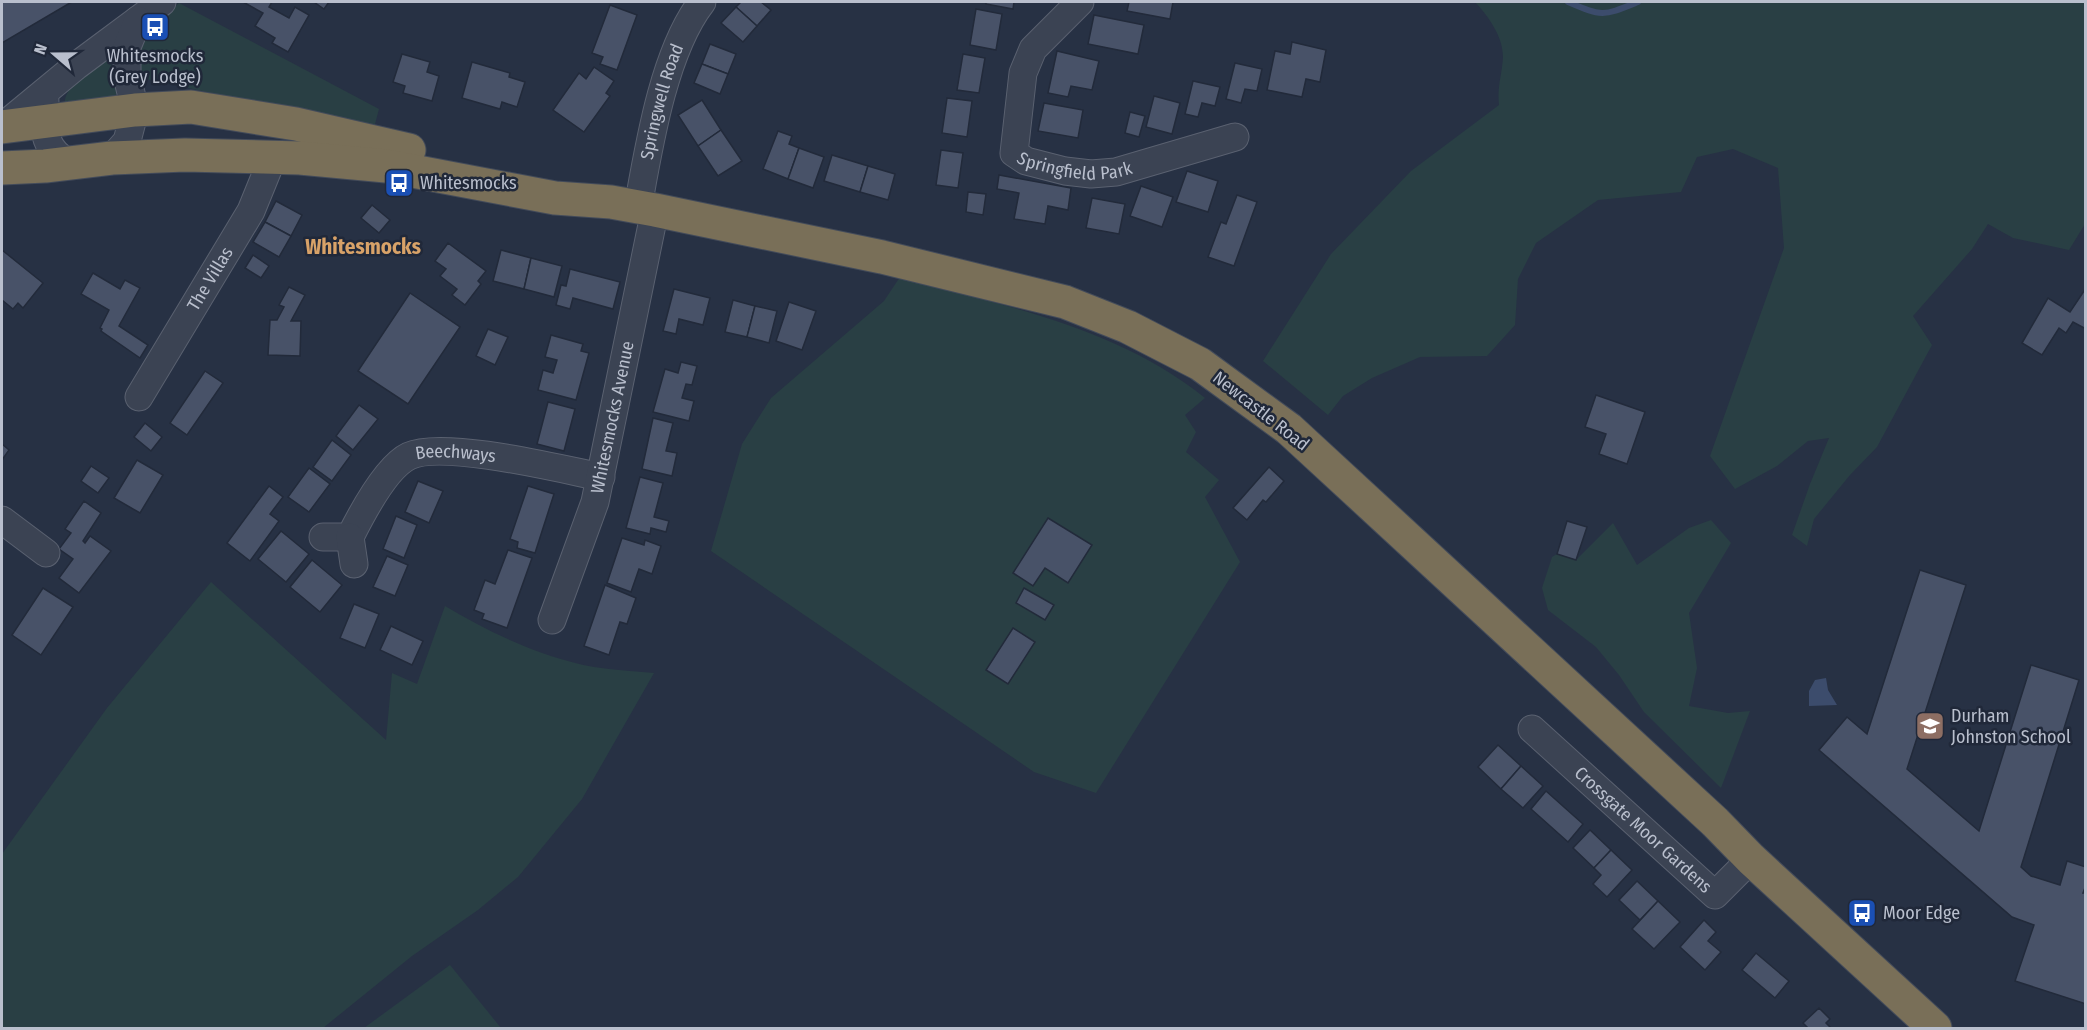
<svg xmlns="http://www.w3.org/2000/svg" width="2087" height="1030" viewBox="0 0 2087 1030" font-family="'Fira Sans Condensed',sans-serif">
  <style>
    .green { fill: #293f44 }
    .water { fill: #3c4c6c }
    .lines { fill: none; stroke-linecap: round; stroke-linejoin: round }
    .stream { stroke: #3c4c6c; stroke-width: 6 }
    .building { fill: #485268; stroke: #222a3a; stroke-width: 1.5 }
    .minor-casing { stroke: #5a6170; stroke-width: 29 }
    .highway-casing { stroke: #434b5a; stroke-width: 35 }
    .minor { stroke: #3b4353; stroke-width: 27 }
    .highway { stroke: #796f58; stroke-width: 33 }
    .labels { text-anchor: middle; stroke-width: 5; stroke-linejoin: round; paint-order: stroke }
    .poi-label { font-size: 18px; fill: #b9bfcd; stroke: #202839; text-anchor: start }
    .street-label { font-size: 18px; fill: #b9bfcd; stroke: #202839 }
    .quarter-label { font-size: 21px; font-weight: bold; fill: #d8a268; stroke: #202839 }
  </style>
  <rect width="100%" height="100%" fill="#273144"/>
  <g class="green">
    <path d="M1475 2H2085V224L2069 250 2013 238 1988 224 1972 249 1913 316 1932 345 1877 447 1850 475 1814 519 1807 546 1792 535 1810 484 1829 438 1808 441 1777 466 1735 489 1710 456 1784 248 1778 168 1733 149 1697 157 1681 192 1598 200 1536 243 1518 279 1515 325 1487 356 1420 357 1372 378 1343 396 1328 415 1263 361 1331 254 1411 171 1499 105C1497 86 1502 75 1503 57 1503 36 1488 16 1475 2Z"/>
    <polygon points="179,3 379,109 374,128 137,77 140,37"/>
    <path d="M113 50C115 65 123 88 113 100L65 106C61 86 99 62 113 50Z"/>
    <path d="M900 277C1004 306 1119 328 1205 398L1185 415 1196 432 1186 452 1219 480 1205 497 1240 562 1096 793 1034 772 711 551 742 444 771 398 884 301Z"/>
    <polygon points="1711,520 1731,543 1689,613 1697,668 1689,706 1728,713 1750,711 1721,788 1644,712 1619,675 1596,647 1548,610 1542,588 1552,557 1557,554 1576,560 1613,523 1637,565 1689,528"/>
    <path d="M211 582 386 740 392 673 417 684 445 606C490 633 543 658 594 667 614 670 634 671 654 673L582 799 518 877 478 910 412 956 323 1028H2V854L107 708Z"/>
    <polygon points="450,965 501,1028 364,1028"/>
  </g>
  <polygon class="water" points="1826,678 1828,690 1837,705 1809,706 1809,691 1815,680"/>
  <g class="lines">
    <path class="stream" d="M1568 2C1603 17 1603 16 1638 2"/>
  </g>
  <g class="building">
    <polygon points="2,2 68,2 70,3 2,43"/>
    <polygon points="243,2 272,2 269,7 289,18 295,7 309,15 288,52 272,43 275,38 255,26 263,13"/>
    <polygon points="314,2 329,2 324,9"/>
    <polygon points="741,2 761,2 771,10 757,26 736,7"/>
    <polygon points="986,2 1014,2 1013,9 986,4"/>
    <polygon points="1129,2 1173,2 1170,19 1127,11"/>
    <polygon points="610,5 637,15 617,70 600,64 603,57 592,53"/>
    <polygon points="736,7 757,26 743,42 721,23"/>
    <polygon points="976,9 1002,14 996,50 970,45"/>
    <polygon points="1094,15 1144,25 1138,54 1088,44"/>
    <polygon points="1292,42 1326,50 1320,82 1306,79 1302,97 1267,90 1275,51 1290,54"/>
    <polygon points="710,44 736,54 728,74 702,64"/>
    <polygon points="1057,51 1099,61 1092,90 1071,86 1068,97 1048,93"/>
    <polygon points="402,54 430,62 427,72 439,76 432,101 403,93 405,86 393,82"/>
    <polygon points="963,54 985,58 979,93 957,90"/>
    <polygon points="472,62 510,73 509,77 525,82 517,107 502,102 500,109 462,98"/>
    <polygon points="1235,63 1262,69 1257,91 1245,89 1241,103 1226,99"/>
    <polygon points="702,64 728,74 720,94 694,83"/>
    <polygon points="594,67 614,81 606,93 610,96 584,132 553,110 579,73 586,79"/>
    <polygon points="1193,81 1220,87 1215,106 1202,103 1198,117 1185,114"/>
    <polygon points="1154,96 1180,103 1172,134 1146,127"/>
    <polygon points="947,98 972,101 967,137 942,133"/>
    <polygon points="702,100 721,130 698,146 678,115"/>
    <polygon points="1044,103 1083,110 1078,138 1038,131"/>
    <polygon points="1130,112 1145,116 1139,137 1125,133"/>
    <polygon points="721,130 742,161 718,176 698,146"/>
    <polygon points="778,131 792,136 789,144 799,148 788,179 763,169"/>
    <polygon points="799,148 824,157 813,188 788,179"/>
    <polygon points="941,150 963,153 958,188 936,185"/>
    <polygon points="832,155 868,166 860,192 824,181"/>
    <polygon points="868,166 895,174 888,200 860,192"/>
    <polygon points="1187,171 1218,181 1208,212 1176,202"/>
    <polygon points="999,175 1071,188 1068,210 1048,206 1045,224 1014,219 1019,193 997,189"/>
    <polygon points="1141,186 1173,197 1162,227 1130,216"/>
    <polygon points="968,192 986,194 983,215 966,212"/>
    <polygon points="1237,195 1257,202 1234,266 1208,257 1221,222 1226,224"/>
    <polygon points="1092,198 1125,204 1119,234 1086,228"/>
    <polygon points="276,201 302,215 291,236 265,222"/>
    <polygon points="372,205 390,220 379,233 361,218"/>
    <polygon points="265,222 291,236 279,257 253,242"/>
    <polygon points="448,243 486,271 478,281 481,284 465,305 452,295 457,289 440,276 446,269 435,261"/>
    <polygon points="2,250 43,283 23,308 18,303 13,309 2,300"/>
    <polygon points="501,250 531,258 524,289 493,281"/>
    <polygon points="253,255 269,266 261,278 245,268"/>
    <polygon points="531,258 562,266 554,297 524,289"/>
    <polygon points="570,269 620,282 613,309 573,298 570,309 556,305 561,285 566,286"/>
    <polygon points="93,273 120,289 125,280 140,288 119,326 148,345 140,358 101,331 102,329 100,328 109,310 81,294"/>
    <polygon points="289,287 305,295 291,321 301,321 300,356 268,355 270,320 277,320 284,307 279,305"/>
    <polygon points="2086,288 2086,329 2073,322 2066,333 2059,328 2042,355 2022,343 2048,298 2070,312"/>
    <polygon points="674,289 710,298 703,325 679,319 676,334 663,331"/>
    <polygon points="410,293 460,327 408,404 358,371"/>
    <polygon points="733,300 755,306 747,337 725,332"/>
    <polygon points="789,302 816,311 802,350 776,341"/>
    <polygon points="755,306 777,311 769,343 747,337"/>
    <polygon points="488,329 508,337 495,365 476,356"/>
    <polygon points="551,335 583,344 581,351 589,353 576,400 538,390 543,370 553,373 557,360 545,357"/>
    <polygon points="681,362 697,366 692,385 686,384 682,398 694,401 689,421 653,412 665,369 678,373"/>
    <polygon points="205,371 223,383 187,435 170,423"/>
    <polygon points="1596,395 1645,412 1627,464 1599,454 1606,434 1585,427"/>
    <polygon points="548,402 575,409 564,451 537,444"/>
    <polygon points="359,405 378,419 353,450 336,436"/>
    <polygon points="653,418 673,423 666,451 677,453 672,476 642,469"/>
    <polygon points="145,423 162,437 151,451 134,437"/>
    <polygon points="332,440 351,455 332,481 313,467"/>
    <polygon points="2,444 9,450 2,460"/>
    <polygon points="137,460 163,475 140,513 114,498"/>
    <polygon points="91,466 109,478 98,493 81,481"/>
    <polygon points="1269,467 1284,481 1266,502 1263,500 1247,520 1233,508"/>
    <polygon points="309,468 330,484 309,512 288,497"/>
    <polygon points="640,477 663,483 654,517 669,521 666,532 651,528 650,534 626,528"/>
    <polygon points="418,481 443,491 429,523 405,512"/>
    <polygon points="269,486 283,497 270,514 279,521 250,561 227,543"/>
    <polygon points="528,486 554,494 535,553 517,548 518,542 510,539"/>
    <polygon points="84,501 101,513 83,541 85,543 90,536 111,551 79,593 59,578 73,559 59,549 71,533 65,529"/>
    <polygon points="396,516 417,525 404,558 383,549"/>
    <polygon points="1048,518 1092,545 1068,583 1045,568 1033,586 1013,573"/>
    <polygon points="1567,521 1587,527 1576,560 1557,554"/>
    <polygon points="281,531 309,554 286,582 258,559"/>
    <polygon points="622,538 644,545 645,540 661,546 652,574 639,569 631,592 607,583"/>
    <polygon points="508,550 532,558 507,628 482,619 484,614 474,610 485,580 495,584"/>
    <polygon points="387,556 408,565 395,596 373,587"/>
    <polygon points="312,560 342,585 320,612 290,587"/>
    <polygon points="1920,570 1966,585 1907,769 1979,831 2031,665 2079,680 2021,867 2031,876 2060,885 2067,861 2086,867 2086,885 2083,893 2086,893 2086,1004 2015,981 2034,925 2012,917 1819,750 1847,717 1867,734"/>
    <polygon points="605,585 636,598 627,624 620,622 609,655 584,646"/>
    <polygon points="43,588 73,607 41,655 12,635"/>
    <polygon points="1024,588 1054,605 1045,620 1016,603"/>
    <polygon points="354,604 379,614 365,648 340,638"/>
    <polygon points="391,626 423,641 412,665 380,650"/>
    <polygon points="1013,628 1035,642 1008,684 986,670"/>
    <polygon points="1498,745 1521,766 1501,789 1478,767"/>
    <polygon points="1521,766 1543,786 1523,808 1501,789"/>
    <polygon points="1546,791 1583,824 1568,842 1531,809"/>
    <polygon points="1590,830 1611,850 1594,868 1573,848"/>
    <polygon points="1611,850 1632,870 1607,897 1593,884 1601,875 1594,868"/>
    <polygon points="1637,881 1658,901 1640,920 1619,900"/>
    <polygon points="1658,901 1680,922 1654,949 1632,929"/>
    <polygon points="1704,920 1716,932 1708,941 1721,952 1705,970 1680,947"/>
    <polygon points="1756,953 1789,981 1775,998 1742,970"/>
    <polygon points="1819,1008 1830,1019 1826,1023 1831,1028 1808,1028 1803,1023"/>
  </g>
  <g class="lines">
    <g class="minor-casing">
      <g id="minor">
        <path id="s1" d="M1080 2 1033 49 1023 73 1014 153 1026 161 1065 171 1091 174 1116 172 1235 137"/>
        <path d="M45 101 43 105C43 130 45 152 70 163"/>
        <polyline points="2,127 76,66 162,2"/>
        <polyline points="112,158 127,141 135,110 127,76 127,47 138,20"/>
        <path id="s2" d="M638 207C649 145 664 51 702 2"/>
        <path id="s3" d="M139 397 251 211 273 157"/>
        <polyline points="2,520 46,553"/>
        <path id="s4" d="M323 537H350C361 515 386 467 409 456 443 440 561 469 601 477"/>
        <polyline points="350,537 354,564"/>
        <path id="s5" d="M552 620 595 502 655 210"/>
        <path id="s6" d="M1532 729 1715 895 1751 859"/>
      </g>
    </g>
    <g class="highway-casing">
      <g id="highway">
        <polyline points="2,127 135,110 191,107 296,124 409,150"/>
        <polyline points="2,168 45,166 112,158 185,155 300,158 386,166 555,198 611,202 655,210 882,257 1065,302 1128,327 1200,364 1289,429 1715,822 1751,859 1935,1028"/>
      </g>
    </g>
    <use href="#minor" class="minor"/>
    <use href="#highway" class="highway"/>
  </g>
  <defs>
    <g id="bus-square" transform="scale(1.5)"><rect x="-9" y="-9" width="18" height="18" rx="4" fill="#1a4fb4" stroke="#202839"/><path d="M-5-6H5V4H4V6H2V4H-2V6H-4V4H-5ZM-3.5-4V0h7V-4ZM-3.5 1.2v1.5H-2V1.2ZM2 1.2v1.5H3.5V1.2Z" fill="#fff"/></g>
    <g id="school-square" transform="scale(1.5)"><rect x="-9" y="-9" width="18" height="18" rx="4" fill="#8d6e63" stroke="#202839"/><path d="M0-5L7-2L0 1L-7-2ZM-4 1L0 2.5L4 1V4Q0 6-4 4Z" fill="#fff"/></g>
  </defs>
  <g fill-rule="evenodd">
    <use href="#bus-square" x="155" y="27"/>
    <use href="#bus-square" x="399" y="183"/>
    <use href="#school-square" x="1930" y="726"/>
    <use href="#bus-square" x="1862" y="913"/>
  </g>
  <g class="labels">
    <g class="poi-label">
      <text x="155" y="62" text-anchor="middle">Whitesmocks<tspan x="155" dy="21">(Grey Lodge)</tspan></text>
      <text x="420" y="189">Whitesmocks</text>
      <text x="1951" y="722">Durham<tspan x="1951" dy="21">Johnston School</tspan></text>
      <text x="1883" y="919">Moor Edge</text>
    </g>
    <g class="street-label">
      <text dy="6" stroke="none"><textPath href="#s2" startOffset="108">Springwell Road</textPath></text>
      <text dy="6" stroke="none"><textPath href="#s1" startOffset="237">Springfield Park</textPath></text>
      <text dy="6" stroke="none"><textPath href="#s3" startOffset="138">The Villas</textPath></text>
      <text transform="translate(1261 411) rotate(38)" y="6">Newcastle Road</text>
      <text dy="6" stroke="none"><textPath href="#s5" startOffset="212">Whitesmocks Avenue</textPath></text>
      <text dy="6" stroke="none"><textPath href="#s4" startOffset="176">Beechways</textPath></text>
      <text dy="6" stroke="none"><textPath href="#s6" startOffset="150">Crossgate Moor Gardens</textPath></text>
    </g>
    <g class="quarter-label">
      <text x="363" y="254">Whitesmocks</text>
    </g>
  </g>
  <rect width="2087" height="1030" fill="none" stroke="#b9bfcd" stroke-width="6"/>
  <g transform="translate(54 54) rotate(290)" stroke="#202839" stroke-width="4.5" paint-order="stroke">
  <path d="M0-4.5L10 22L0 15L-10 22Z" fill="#b9bfcd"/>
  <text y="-9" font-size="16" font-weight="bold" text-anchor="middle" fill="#b9bfcd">N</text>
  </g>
</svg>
